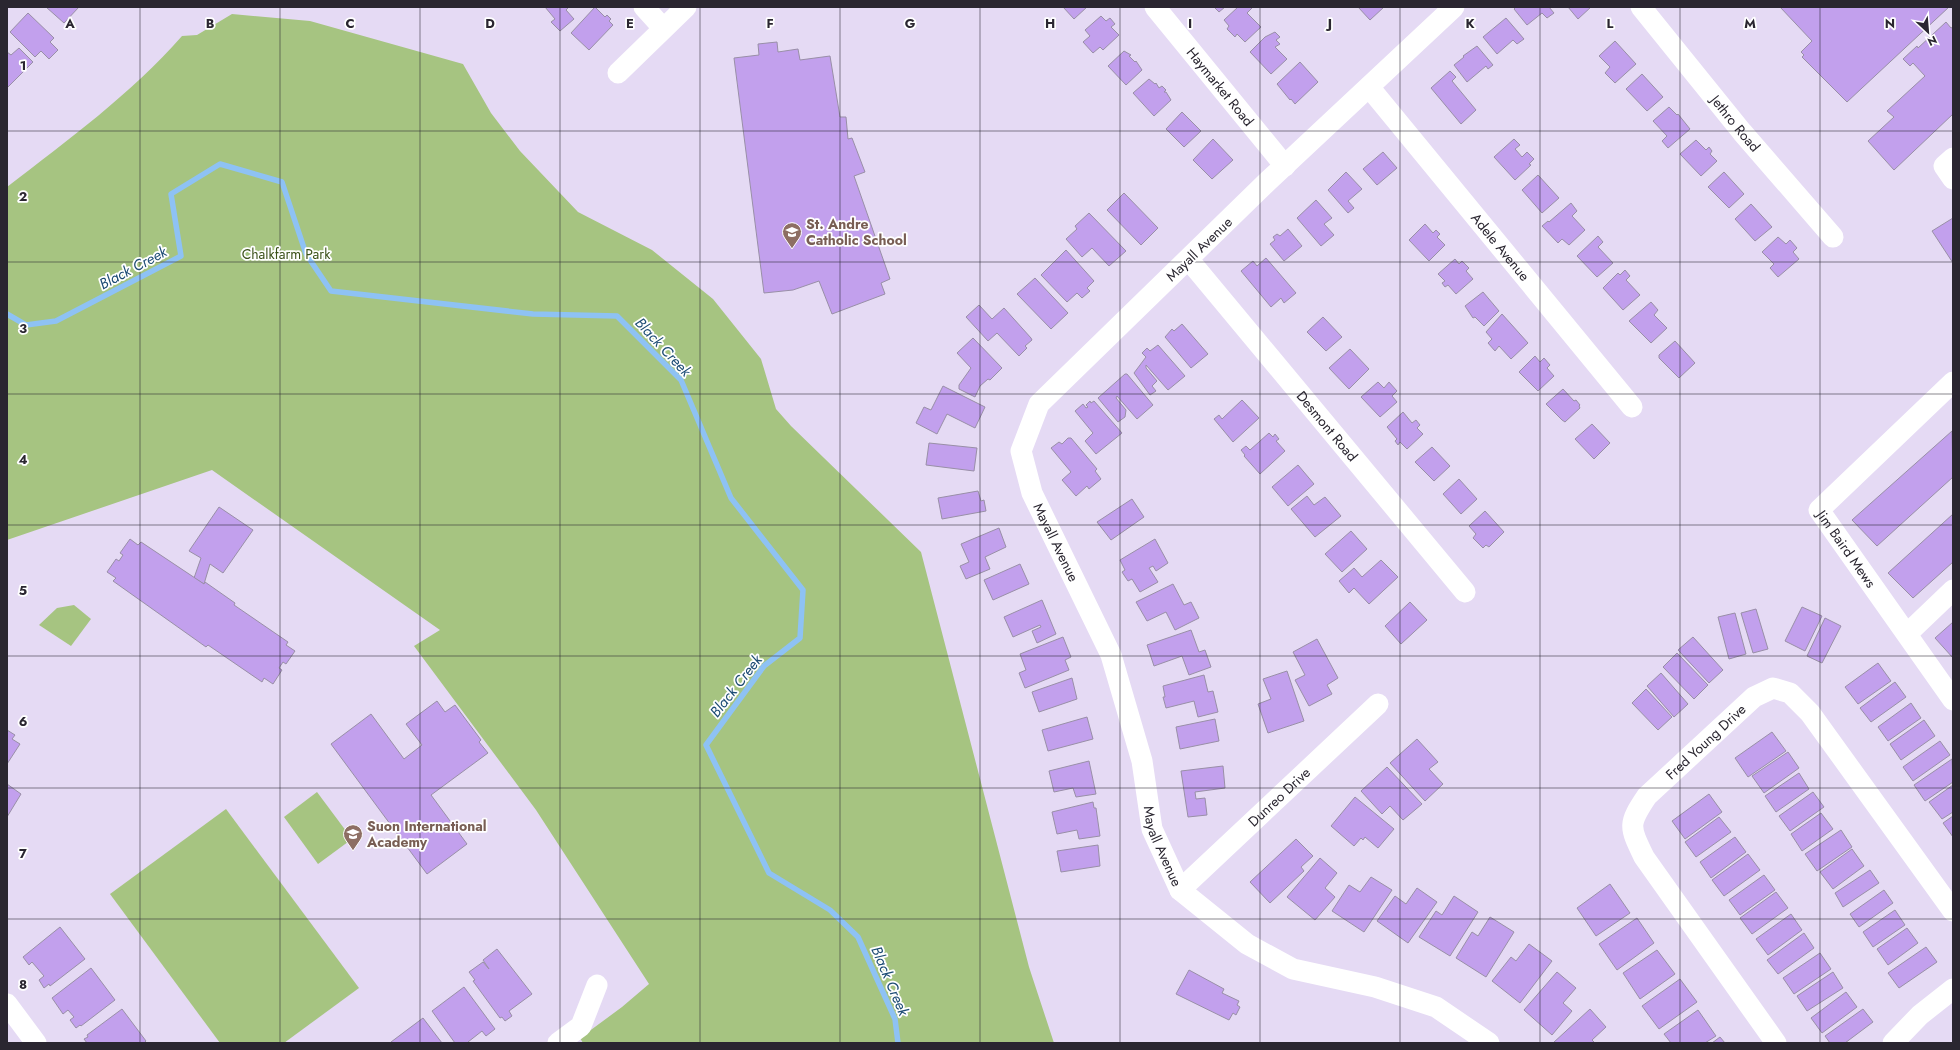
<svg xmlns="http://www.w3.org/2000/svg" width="1960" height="1050" viewBox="0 0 1960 1050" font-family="Jost,sans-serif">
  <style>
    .green { fill: #a6c481 }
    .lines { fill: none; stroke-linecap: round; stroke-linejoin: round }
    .stream { stroke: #8ec2f4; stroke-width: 5.5 }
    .building { fill: #c2a0ed; stroke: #998fa7 }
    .minor { stroke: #fff; stroke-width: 21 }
    .grid { fill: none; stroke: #2a2630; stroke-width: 1; stroke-opacity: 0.55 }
    .labels { text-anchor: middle; stroke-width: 3.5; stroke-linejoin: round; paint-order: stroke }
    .street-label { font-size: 14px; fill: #2a2630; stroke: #fff }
    .education-label { font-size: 14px; font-weight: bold; fill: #785e54; stroke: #fff; text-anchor: start }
    .park-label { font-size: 14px; fill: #3b5119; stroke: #fff }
    .water-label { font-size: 15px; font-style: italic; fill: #1c4b74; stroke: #fff }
    .grid-label { font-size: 13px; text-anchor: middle; font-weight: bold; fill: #2a2630; stroke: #fff; stroke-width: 3.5; stroke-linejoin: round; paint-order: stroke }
  </style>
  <rect width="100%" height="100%" fill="#e5daf4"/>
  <g class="green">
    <path d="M232 14 310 21 463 64 491 113 520 151 578 212 652 250 713 299 761 359 776 409 791 426 921 552 1029 967 1054 1043H583L580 1038 622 1007 649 984 536 810 414 646 440 630 212 470 7 540V187C68 140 131 94 182 36L197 35Z"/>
    <polygon points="74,605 91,619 71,646 39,625 57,608"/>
    <polygon points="317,792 352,839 318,864 284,817"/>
    <polygon points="226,809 359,988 284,1043 220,1043 110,894"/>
  </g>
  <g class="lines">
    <polyline class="stream" points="7,314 26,325 56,321 181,256 171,194 220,164 282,182 306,254 331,291 533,314 617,316 681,380 731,498 803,590 800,638 764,666 706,745 769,873 830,910 858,937 895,1019 898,1043"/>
  </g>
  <g class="building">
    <polygon points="46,7 79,7 64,23"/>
    <polygon points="545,7 569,7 566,10 574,19 560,31 551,22 555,19"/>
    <polygon points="595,7 605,17 607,15 611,19 609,21 613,25 589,50 571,33"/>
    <polygon points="1063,7 1087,7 1074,19"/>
    <polygon points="1214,7 1225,7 1219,12"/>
    <polygon points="1238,7 1251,7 1252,8 1247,13 1261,27 1245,42 1237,34 1235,37 1227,29 1229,26 1224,20"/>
    <polygon points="1358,7 1384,7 1370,20"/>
    <polygon points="1516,7 1549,7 1554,13 1547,18 1542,13 1527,25 1514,9"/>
    <polygon points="1568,7 1591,7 1578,19"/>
    <polygon points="1780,7 1949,7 1847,102 1802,57 1804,55 1801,52 1812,41"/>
    <polygon points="28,13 54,38 50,42 58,50 49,59 41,51 35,57 10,32"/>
    <polygon points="1101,16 1106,21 1110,18 1115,24 1111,27 1119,35 1103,50 1100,47 1093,53 1083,42 1090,36 1085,30"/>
    <polygon points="1506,18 1524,39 1517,44 1513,40 1497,54 1483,37"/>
    <polygon points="1946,22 1951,28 1953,27 1953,114 1894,170 1868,141 1894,117 1887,111 1925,76 1913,63 1910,66 1903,59 1917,46 1918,48"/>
    <polygon points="1275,32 1280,37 1276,40 1280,44 1275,47 1287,59 1271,74 1250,52 1265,37"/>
    <polygon points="1615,41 1636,64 1615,83 1605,73 1610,67 1599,56"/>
    <polygon points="777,42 778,52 798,49 800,60 830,56 840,117 846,117 848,139 852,138 865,172 854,176 890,279 881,283 885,294 832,314 819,281 793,290 764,293 734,58 759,55 758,44"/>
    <polygon points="1477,46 1493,65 1488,69 1486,66 1467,82 1454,65 1464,57 1463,56"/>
    <polygon points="19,48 33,62 7,88 7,52 11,55"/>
    <polygon points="1124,51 1131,55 1129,56 1135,62 1136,61 1142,70 1126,85 1108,66"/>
    <polygon points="1300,62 1318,82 1295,104 1291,99 1290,100 1277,84"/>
    <polygon points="1450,71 1456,77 1452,81 1476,110 1461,124 1431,88"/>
    <polygon points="1642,74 1663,97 1647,111 1626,89"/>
    <polygon points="1149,79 1155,84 1156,83 1159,88 1162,86 1166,90 1164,92 1166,92 1171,100 1154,116 1133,93"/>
    <polygon points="1669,107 1677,115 1678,114 1690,129 1668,148 1662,141 1667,136 1653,121"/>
    <polygon points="1182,112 1201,131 1184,147 1166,129"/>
    <polygon points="1213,139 1233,160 1212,179 1193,160"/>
    <polygon points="1514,139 1520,145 1515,149 1522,157 1527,152 1534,159 1529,164 1531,165 1515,180 1494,157"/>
    <polygon points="1696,140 1706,150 1709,147 1712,151 1710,154 1717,161 1701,176 1680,154"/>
    <polygon points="1383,152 1397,168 1377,185 1363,169"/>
    <polygon points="1346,172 1362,189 1348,201 1354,208 1348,213 1328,190"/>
    <polygon points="1724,172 1744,194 1729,208 1708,187"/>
    <polygon points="1538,175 1559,198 1542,213 1522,190"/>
    <polygon points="1124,193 1158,228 1141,245 1107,210"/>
    <polygon points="1316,200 1332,218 1324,224 1334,235 1321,246 1297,218"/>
    <polygon points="1571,203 1577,211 1572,216 1585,230 1569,245 1562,239 1558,243 1542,226 1548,221 1549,222"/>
    <polygon points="1751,204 1772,227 1755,241 1735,219"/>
    <polygon points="1089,213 1126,251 1109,266 1092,248 1082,257 1066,239 1077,229 1075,226"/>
    <polygon points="1953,218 1953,263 1932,231"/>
    <polygon points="1425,224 1433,233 1436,230 1440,234 1437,237 1445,245 1429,261 1409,240"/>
    <polygon points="1288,229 1302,246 1284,261 1270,244 1275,240 1273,237 1277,234 1280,236"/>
    <polygon points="1598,236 1603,242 1598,247 1613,263 1597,277 1577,256"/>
    <polygon points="1778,237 1786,244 1790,240 1797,248 1793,252 1799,259 1778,277 1770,268 1774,264 1762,252"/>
    <polygon points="1066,250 1094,281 1087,288 1090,291 1082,298 1077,293 1067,302 1041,275"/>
    <polygon points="1266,258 1296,293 1284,303 1281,298 1271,307 1241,271 1253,261 1257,266"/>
    <polygon points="1455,259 1459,264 1462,261 1469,268 1466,271 1473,279 1456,294 1448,285 1445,287 1442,283 1445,281 1438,274"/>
    <polygon points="1625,270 1630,276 1626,280 1640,295 1623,310 1603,288 1618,273 1620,275"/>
    <polygon points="1035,278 1068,313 1051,329 1017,294"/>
    <polygon points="1483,292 1499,311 1484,326 1475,317 1473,318 1465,306"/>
    <polygon points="1651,302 1658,310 1654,315 1667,328 1651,343 1629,321"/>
    <polygon points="979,305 992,319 1004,308 1031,338 1032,340 1025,346 1027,348 1019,356 997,333 988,341 966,317"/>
    <polygon points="1502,314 1528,343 1511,359 1499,346 1495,351 1488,343 1492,339 1486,332"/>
    <polygon points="1323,317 1342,337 1326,351 1307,332"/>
    <polygon points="1182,324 1208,354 1191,368 1165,337 1172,329 1174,331"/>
    <polygon points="973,338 1002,368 990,380 988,379 980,386 975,397 959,389 959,385 971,368 957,353"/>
    <polygon points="1675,341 1695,363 1679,378 1659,358 1659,355"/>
    <polygon points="1158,345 1185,376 1168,390 1146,365 1146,368 1157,381 1152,386 1156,391 1150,395 1134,373 1146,357 1142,353 1147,348 1150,351"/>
    <polygon points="1350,349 1369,369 1349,389 1329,368"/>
    <polygon points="1535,356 1540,362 1544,358 1550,365 1547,368 1554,376 1538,391 1519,372"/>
    <polygon points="1125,374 1127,374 1153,405 1137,419 1117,396 1116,398 1126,410 1125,417 1118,422 1098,398"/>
    <polygon points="1378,382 1384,388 1389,382 1397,391 1392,396 1397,402 1380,417 1361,397"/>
    <polygon points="943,386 985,407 975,428 947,414 937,434 916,423 924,407 931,410"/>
    <polygon points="1563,389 1574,401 1576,400 1580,405 1579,406 1580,408 1565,422 1562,420 1546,404"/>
    <polygon points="1242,400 1259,418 1233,442 1214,419 1219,415 1222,419"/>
    <polygon points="1090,401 1091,403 1094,401 1122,433 1096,454 1085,441 1093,433 1075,411 1083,404 1086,408 1088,407 1086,405"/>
    <polygon points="1403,412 1412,423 1416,420 1420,425 1417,428 1423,434 1407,449 1400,442 1398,445 1395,441 1397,439 1387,427"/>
    <polygon points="1592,424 1610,443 1594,459 1575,439"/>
    <polygon points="1952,431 1953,477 1877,546 1852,520"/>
    <polygon points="1269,433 1273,437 1275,434 1279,439 1276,441 1285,451 1260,474 1244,456 1245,455 1241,450 1246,446 1250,450"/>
    <polygon points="1068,438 1071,438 1097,469 1095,471 1101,479 1089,489 1087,486 1076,496 1062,480 1071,472 1051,448 1059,442 1062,444"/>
    <polygon points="929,443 977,448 974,471 926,465"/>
    <polygon points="1432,447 1450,466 1434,481 1415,462"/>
    <polygon points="1298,465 1314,484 1288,506 1272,487"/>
    <polygon points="1459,479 1477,499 1461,514 1443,494"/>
    <polygon points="978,491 981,501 984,500 986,511 942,519 938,498"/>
    <polygon points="1307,496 1314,505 1325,497 1341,516 1315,537 1291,509"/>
    <polygon points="1132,499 1144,517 1111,540 1097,522"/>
    <polygon points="219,507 253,530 223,573 210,564 204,584 194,578 201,558 189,551"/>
    <polygon points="1485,511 1504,532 1489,547 1486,545 1483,548 1473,538 1476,534 1469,526"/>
    <polygon points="1953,514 1953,562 1913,598 1888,573"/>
    <polygon points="999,528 1006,547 985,557 990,569 966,579 960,566 969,562 961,544"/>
    <polygon points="1351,531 1367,549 1342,572 1325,554"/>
    <polygon points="130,539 138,545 141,542 204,584 205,582 235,603 234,605 288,642 286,645 295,651 286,664 283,662 279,668 282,670 273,684 264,678 262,682 208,645 206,647 113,581 116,578 107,572 116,559 119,561 123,555 120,553"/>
    <polygon points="1155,539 1168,563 1156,571 1153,566 1149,568 1158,582 1140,592 1132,579 1128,581 1122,572 1125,570 1120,560"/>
    <polygon points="1381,560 1398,577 1369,604 1354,588 1349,593 1339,581 1354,568 1362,577"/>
    <polygon points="1020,564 1029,584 993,600 984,580"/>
    <polygon points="1173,584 1184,605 1191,602 1199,618 1175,630 1166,612 1147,621 1136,602"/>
    <polygon points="1042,600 1056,634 1037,643 1032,631 1041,627 1040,625 1013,637 1004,617"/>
    <polygon points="1410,602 1427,620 1401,644 1385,626"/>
    <polygon points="1802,607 1822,616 1805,651 1785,641"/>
    <polygon points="1756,609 1768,649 1753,653 1741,613"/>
    <polygon points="1735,613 1746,654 1729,659 1718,617"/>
    <polygon points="1825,618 1841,626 1822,663 1807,656"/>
    <polygon points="1953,622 1953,658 1935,638"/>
    <polygon points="1191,630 1199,652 1205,650 1211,667 1189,675 1182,656 1154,666 1147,645"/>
    <polygon points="1063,637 1071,657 1065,660 1069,670 1025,688 1019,673 1026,670 1020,654"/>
    <polygon points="1693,637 1723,670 1709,683 1678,650"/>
    <polygon points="1317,639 1338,678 1327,685 1332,694 1309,706 1295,680 1305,675 1293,652"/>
    <polygon points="1677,653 1708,685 1694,699 1663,667"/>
    <polygon points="1878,663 1891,681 1858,704 1845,687"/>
    <polygon points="1287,671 1304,721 1268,733 1258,704 1271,699 1263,679"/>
    <polygon points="1661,673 1688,704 1674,717 1647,686"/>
    <polygon points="1204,675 1208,692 1213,691 1218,712 1198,717 1194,701 1166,708 1163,697 1165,697 1163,686"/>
    <polygon points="1072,678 1077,699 1039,712 1032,692"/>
    <polygon points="1895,682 1906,697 1871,722 1860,708"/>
    <polygon points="1646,689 1672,717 1658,730 1632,703"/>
    <polygon points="437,701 445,712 455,705 481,740 479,742 488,753 431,795 467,844 427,874 331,744 371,714 404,759 422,745 406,724"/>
    <polygon points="1911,703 1921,718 1888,741 1878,727"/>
    <polygon points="1087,717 1093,739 1048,751 1042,730"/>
    <polygon points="1215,719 1219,741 1180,749 1176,727"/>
    <polygon points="1924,720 1935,736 1901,760 1890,744"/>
    <polygon points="7,730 15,735 12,739 20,744 7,764"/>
    <polygon points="1772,732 1786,751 1748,777 1735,758"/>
    <polygon points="1417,739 1438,762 1429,769 1443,784 1425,801 1390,763"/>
    <polygon points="1940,741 1950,755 1913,781 1903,767"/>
    <polygon points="1788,752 1799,768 1764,793 1752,776"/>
    <polygon points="1952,759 1953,782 1925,801 1914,785"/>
    <polygon points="1089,761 1096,794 1076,797 1073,788 1054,792 1049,771"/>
    <polygon points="1223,766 1225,788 1195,792 1196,799 1205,798 1207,815 1188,817 1181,771"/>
    <polygon points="1387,767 1422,804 1403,820 1390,806 1382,814 1361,791"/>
    <polygon points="1799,773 1809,789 1776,812 1765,796"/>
    <polygon points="7,784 21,794 7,817"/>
    <polygon points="1953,785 1953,812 1942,819 1929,802"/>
    <polygon points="1813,792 1824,807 1790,831 1779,816"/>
    <polygon points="1709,794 1722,812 1685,839 1672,821"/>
    <polygon points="1355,797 1394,829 1378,848 1365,837 1363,840 1361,838 1354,846 1331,826"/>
    <polygon points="1093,802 1094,808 1096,808 1100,836 1079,839 1077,830 1057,834 1052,812"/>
    <polygon points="1821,813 1833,829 1802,851 1791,834"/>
    <polygon points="1953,816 1953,837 1943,823"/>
    <polygon points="1719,817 1731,832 1696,857 1685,842"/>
    <polygon points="1841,830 1852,847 1817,871 1805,854"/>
    <polygon points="1735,837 1746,852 1711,878 1700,862"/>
    <polygon points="1296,839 1313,856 1301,867 1304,871 1270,903 1250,882"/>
    <polygon points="1098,845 1100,866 1061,872 1057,851"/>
    <polygon points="1852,849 1864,866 1833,889 1820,872"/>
    <polygon points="1748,854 1760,870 1724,896 1712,880"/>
    <polygon points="1320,858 1337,873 1325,888 1335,897 1315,920 1287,897"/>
    <polygon points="1870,870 1879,883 1843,907 1835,893"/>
    <polygon points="1764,875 1775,890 1740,915 1729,900"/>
    <polygon points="1371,877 1392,890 1364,932 1332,911 1349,885 1360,892"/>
    <polygon points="1610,884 1630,913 1596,936 1577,908"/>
    <polygon points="1417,888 1437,902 1408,943 1377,921 1395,896 1406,904"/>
    <polygon points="1884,890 1893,903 1859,927 1850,914"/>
    <polygon points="1776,892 1788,908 1752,934 1740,918"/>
    <polygon points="1454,896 1478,912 1450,956 1419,937 1436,911 1442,915"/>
    <polygon points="1895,910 1905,925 1873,947 1863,932"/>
    <polygon points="1791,914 1802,930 1768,955 1756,939"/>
    <polygon points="1490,917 1514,932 1486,977 1456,958 1472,932 1478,936"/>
    <polygon points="1637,918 1654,943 1617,970 1599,944"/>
    <polygon points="60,927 85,959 50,986 49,984 44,988 39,980 44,976 32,962 29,965 23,957"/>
    <polygon points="1907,928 1918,943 1888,965 1877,949"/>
    <polygon points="1804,933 1814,948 1778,974 1767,960"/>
    <polygon points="1529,944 1552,961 1520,1003 1492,981 1511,957 1516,961"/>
    <polygon points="1926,947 1937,962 1899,988 1888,973"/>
    <polygon points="497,949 532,994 509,1011 512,1016 505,1021 502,1017 500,1018 473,981 475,980 469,972 483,962 489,969 483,960"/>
    <polygon points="1657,950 1675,974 1640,999 1623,973"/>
    <polygon points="1820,953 1831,969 1794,994 1783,978"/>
    <polygon points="91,968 115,1000 81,1026 80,1025 76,1028 70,1020 74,1017 68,1010 63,1014 52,998"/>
    <polygon points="1189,970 1224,989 1222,993 1239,1001 1237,1005 1240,1007 1236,1015 1233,1013 1229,1020 1176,994"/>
    <polygon points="1557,972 1576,988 1563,1003 1572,1011 1552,1035 1524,1010"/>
    <polygon points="1833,972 1843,988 1807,1011 1797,996"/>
    <polygon points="1680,979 1697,1002 1659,1029 1642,1006"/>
    <polygon points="464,987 495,1029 486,1036 482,1031 468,1042 469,1043 455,1043 432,1011"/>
    <polygon points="1846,992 1857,1007 1822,1033 1811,1018"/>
    <polygon points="122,1009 146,1041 144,1043 87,1043 84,1039 88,1037 87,1035"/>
    <polygon points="1590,1009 1606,1027 1592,1040 1595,1043 1553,1043"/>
    <polygon points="1863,1009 1873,1022 1845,1043 1830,1043 1825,1036"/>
    <polygon points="1698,1010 1716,1036 1705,1043 1671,1043 1664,1034"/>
    <polygon points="423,1018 442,1043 392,1043 391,1042"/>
    <polygon points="1720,1037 1725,1043 1712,1043"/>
  </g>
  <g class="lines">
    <g class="minor">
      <polyline points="644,7 663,28"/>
      <path id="s1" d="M1155 7 1285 166"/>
      <path id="s2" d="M1454 7 1268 181 1039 404 1021 451 1032 493 1111 655 1142 761 1152 829 1180 890 1247 944 1293 969 1375 987 1436 1007 1489 1043"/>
      <path id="s3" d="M1641 7 1742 132 1833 237"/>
      <polyline points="618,73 686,7"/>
      <path id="s4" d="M1369 87 1632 407"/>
      <polyline points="1953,158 1944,166 1953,179"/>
      <path id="s5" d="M1189 260 1465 592"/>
      <path id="s6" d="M1953 382 1819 510 1953 700"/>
      <polyline points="1907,634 1953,590"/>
      <path id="s7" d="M1180 890 1378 704"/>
      <polyline points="7,1004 36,1043"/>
      <polyline points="558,1043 581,1026 597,985"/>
      <path id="s8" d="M1776 1043 1644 857C1629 826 1628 824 1647 796L1754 697 1773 688 1790 693 1810 713 1953 911"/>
      <polyline points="1893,1043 1920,1015 1953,989"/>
    </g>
  </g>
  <path class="grid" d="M140 7V1043M280 7V1043M420 7V1043M560 7V1043M700 7V1043M840 7V1043M980 7V1043M1120 7V1043M1260 7V1043M1400 7V1043M1540 7V1043M1680 7V1043M1820 7V1043M7 131H1953M7 262H1953M7 394H1953M7 525H1953M7 656H1953M7 788H1953M7 919H1953"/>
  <defs>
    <g id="school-pin" transform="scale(1)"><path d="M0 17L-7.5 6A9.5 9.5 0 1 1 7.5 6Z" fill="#8d6e63" stroke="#fff"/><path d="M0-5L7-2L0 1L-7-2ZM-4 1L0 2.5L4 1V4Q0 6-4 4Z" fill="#fff"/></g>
  </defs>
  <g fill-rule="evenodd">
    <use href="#school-pin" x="792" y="232"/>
    <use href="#school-pin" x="353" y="834"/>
  </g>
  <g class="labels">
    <g class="street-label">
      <text dy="5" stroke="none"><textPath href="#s1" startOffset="103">Haymarket Road</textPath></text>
      <text dy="5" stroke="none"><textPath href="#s3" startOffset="150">Jethro Road</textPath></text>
      <text dy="5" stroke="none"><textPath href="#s4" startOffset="207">Adele Avenue</textPath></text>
      <text transform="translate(1199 249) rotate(-44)" y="5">Mayall Avenue</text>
      <text dy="5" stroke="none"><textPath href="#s5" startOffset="216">Desmont Road</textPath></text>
      <text dy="5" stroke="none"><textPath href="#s2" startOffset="723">Mayall Avenue</textPath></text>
      <text dy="5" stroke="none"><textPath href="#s6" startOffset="233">Jim Baird Mews</textPath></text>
      <text dy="5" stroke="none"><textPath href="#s8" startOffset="375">Fred Young Drive</textPath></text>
      <text dy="5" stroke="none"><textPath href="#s7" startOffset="136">Dunreo Drive</textPath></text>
      <text dy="5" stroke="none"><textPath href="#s2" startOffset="1047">Mayall Avenue</textPath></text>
    </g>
    <g class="education-label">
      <text x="806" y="229">St. Andre<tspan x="806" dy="16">Catholic School</tspan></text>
      <text x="367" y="831">Suon International<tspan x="367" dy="16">Academy</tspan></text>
    </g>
    <g class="park-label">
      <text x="286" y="259">Chalkfarm Park</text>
    </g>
    <g class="water-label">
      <text transform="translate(133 268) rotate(-28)" y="5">Black Creek</text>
      <text transform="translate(663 347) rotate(47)" y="5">Black Creek</text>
      <text transform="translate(736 686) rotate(-52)" y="5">Black Creek</text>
      <text transform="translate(890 981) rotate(67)" y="5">Black Creek</text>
    </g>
  </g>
  <g class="grid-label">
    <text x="70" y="28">A</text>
    <text x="210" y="28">B</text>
    <text x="350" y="28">C</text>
    <text x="490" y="28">D</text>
    <text x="630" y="28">E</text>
    <text x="770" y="28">F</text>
    <text x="910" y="28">G</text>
    <text x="1050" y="28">H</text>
    <text x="1190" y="28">I</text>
    <text x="1330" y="28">J</text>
    <text x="1470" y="28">K</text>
    <text x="1610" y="28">L</text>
    <text x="1750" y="28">M</text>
    <text x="1890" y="28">N</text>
    <text x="23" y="70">1</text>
    <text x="23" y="201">2</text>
    <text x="23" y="333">3</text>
    <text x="23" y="464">4</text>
    <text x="23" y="595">5</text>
    <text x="23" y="726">6</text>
    <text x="23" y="858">7</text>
    <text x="23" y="989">8</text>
  </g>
  <rect width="1960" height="1050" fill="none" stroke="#2a2630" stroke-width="16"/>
  <g transform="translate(1928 32) rotate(154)" stroke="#ffffff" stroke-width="3" paint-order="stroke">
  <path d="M0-3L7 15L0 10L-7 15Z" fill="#2a2630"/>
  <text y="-6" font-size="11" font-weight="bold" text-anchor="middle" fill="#2a2630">N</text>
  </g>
</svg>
